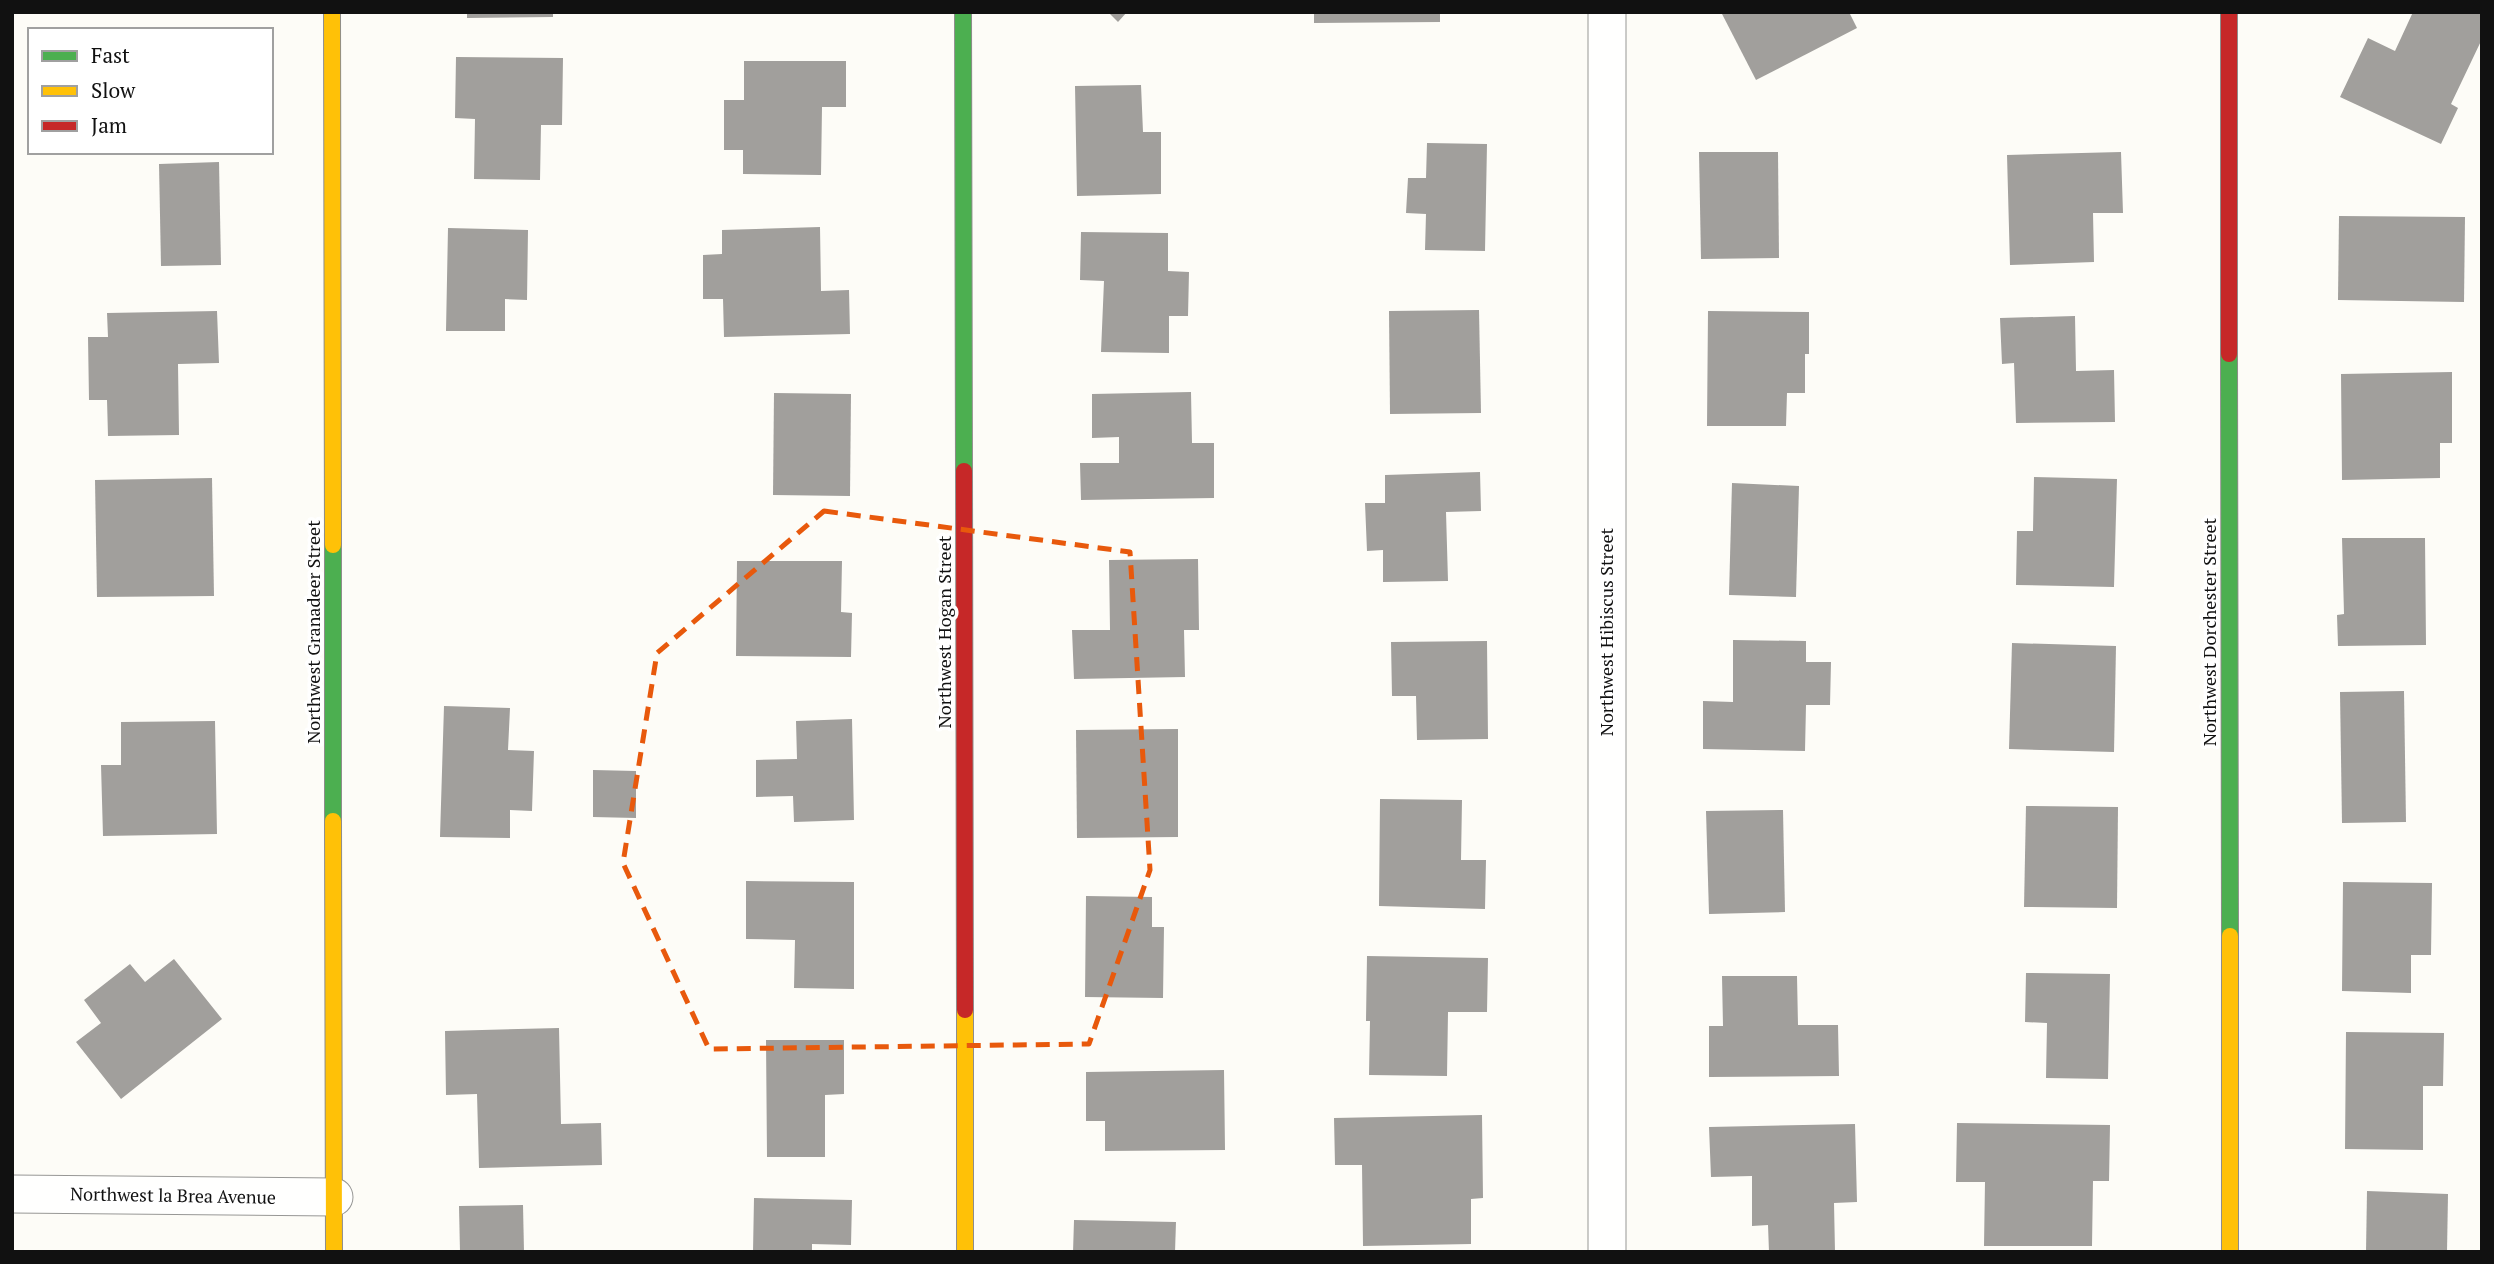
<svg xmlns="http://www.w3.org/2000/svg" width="2494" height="1264" viewBox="0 0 2494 1264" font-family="'PT Serif',serif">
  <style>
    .building { fill: #a19f9c }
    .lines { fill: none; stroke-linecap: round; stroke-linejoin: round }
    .street-casing { stroke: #979795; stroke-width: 39 }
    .fast-casing { stroke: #8e8d8b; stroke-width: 18 }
    .slow-casing { stroke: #8e8d8b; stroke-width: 18 }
    .jam-casing { stroke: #8e8d8b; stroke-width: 18 }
    .street { stroke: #fffffe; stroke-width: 37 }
    .fast { stroke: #4caf50; stroke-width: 16 }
    .slow { stroke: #ffc107; stroke-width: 16 }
    .jam { stroke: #c62828; stroke-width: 16 }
    .marked { fill: none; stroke: #e8590c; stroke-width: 5; stroke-dasharray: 14 9; stroke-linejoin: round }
    .labels { text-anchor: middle; stroke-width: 7; stroke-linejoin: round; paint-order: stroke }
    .street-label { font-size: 18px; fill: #111; stroke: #fff }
  </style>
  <rect width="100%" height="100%" fill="#fdfcf7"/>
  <g class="building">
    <polygon points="467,12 553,12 553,17 467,18"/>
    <polygon points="1108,12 1127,12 1118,22"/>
    <polygon points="1314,12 1440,12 1440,22 1314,23"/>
    <polygon points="1721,12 1849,12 1857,28 1756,80"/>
    <polygon points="2413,12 2482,12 2482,39 2451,104 2458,108 2441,144 2340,97 2368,38 2395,51"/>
    <polygon points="456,57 563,58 562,125 541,125 540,180 474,179 475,119 455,118"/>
    <polygon points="744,61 846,61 846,107 822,107 821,175 743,174 743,150 724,150 724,100 744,100"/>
    <polygon points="1141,85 1143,132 1161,132 1161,194 1077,196 1075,86"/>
    <polygon points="1427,143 1487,144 1485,251 1425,250 1426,214 1406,213 1408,178 1426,178"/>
    <polygon points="1699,152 1778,152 1779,258 1701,259"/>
    <polygon points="2121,152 2123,213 2093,213 2094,262 2010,265 2007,155"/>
    <polygon points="219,162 221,265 161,266 159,164"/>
    <polygon points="2339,216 2465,217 2464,302 2338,300"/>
    <polygon points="820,227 821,291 849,290 850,334 724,337 723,299 703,299 703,255 722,254 722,230"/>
    <polygon points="448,228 528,230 527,300 505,299 505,331 446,331"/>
    <polygon points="1081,232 1168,233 1168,271 1189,272 1188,316 1169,316 1169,353 1101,352 1104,281 1080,280"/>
    <polygon points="1479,310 1481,413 1390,414 1389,311"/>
    <polygon points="217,311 219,363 178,364 179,435 108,436 107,400 89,400 88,337 108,337 107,313"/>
    <polygon points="1708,311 1809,312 1809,354 1805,354 1805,393 1787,393 1786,426 1707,426"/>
    <polygon points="2075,316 2076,371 2114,370 2115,422 2016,423 2014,363 2002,364 2000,318"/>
    <polygon points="2452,372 2452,443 2440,443 2440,478 2342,480 2341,374"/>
    <polygon points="1191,392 1192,443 1214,443 1214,498 1081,500 1080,463 1119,463 1119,437 1092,438 1092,394"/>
    <polygon points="774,393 851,394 850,496 773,495"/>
    <polygon points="1480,472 1481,511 1446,512 1448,581 1383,582 1383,550 1367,551 1365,503 1385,503 1385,475"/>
    <polygon points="2034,477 2117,479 2114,587 2016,585 2017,531 2033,531"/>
    <polygon points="212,478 214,596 97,597 95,480"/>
    <polygon points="1732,483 1799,486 1796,597 1729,595"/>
    <polygon points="2342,538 2425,538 2426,645 2338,646 2337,615 2344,614"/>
    <polygon points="1198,559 1199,630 1184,630 1185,677 1074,679 1072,630 1110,630 1109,560"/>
    <polygon points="737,561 842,561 841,612 852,613 851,657 736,656"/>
    <polygon points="1733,640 1806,641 1806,662 1831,662 1830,705 1806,705 1805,751 1703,749 1703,701 1733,702"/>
    <polygon points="1487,641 1488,739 1417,740 1416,696 1392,696 1391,642"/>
    <polygon points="2012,643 2116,646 2114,752 2009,749"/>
    <polygon points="2404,691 2406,822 2342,823 2340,692"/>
    <polygon points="444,706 510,708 508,750 534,751 532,811 510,810 510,838 440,837"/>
    <polygon points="852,719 854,820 794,822 793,796 756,797 756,760 797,759 796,721"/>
    <polygon points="215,721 217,834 103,836 101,765 121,765 121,722"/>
    <polygon points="1178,729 1178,837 1077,838 1076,730"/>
    <polygon points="593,770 636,771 636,818 593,817"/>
    <polygon points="1380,799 1462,800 1461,860 1486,860 1485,909 1379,906"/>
    <polygon points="2026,806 2118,807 2117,908 2024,907"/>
    <polygon points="1783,810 1785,912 1709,914 1706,811"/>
    <polygon points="746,881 854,882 854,989 794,988 795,940 746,939"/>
    <polygon points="2343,882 2432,883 2431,955 2411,955 2411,993 2342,991"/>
    <polygon points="1086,896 1152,897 1152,927 1164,927 1163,998 1085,997"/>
    <polygon points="1367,956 1488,958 1487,1012 1448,1012 1447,1076 1369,1075 1370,1021 1366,1021"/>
    <polygon points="174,959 222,1019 121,1099 76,1042 101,1023 84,1000 130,964 145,982"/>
    <polygon points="2026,973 2110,974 2108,1079 2046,1078 2047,1023 2025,1022"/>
    <polygon points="1722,976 1797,976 1798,1025 1838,1025 1839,1076 1709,1077 1709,1026 1723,1026"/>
    <polygon points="559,1028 561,1124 601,1123 602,1165 479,1168 477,1094 446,1095 445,1031"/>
    <polygon points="2346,1032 2444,1033 2443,1086 2423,1086 2423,1150 2345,1149"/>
    <polygon points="766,1040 844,1040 844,1094 825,1095 825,1157 767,1157"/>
    <polygon points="1224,1070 1225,1150 1105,1151 1105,1121 1086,1121 1086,1072"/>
    <polygon points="1482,1115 1483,1198 1471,1199 1471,1244 1363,1246 1362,1165 1335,1165 1334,1118"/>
    <polygon points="1957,1123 2110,1125 2109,1181 2093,1181 2092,1246 1984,1246 1985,1182 1956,1182"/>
    <polygon points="1855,1124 1857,1202 1834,1203 1835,1252 1769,1252 1768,1225 1752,1226 1752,1176 1711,1177 1709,1127"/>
    <polygon points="2367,1191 2448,1194 2447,1252 2366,1252"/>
    <polygon points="754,1198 852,1200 851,1245 812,1244 812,1252 753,1252"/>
    <polygon points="523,1205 524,1252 460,1252 459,1206"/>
    <polygon points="1074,1220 1176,1222 1175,1252 1073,1252"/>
  </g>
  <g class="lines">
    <g class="street-casing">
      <g id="street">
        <polyline points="1607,12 1607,1252"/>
        <polyline points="12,1194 334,1197"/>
      </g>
    </g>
    <g class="fast-casing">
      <g id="fast">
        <polyline points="963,12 964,471"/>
        <polyline points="2229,354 2230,936"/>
        <polyline points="333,545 333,821"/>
      </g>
    </g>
    <g class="slow-casing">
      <g id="slow">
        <polyline points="332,12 333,545"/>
        <polyline points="333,821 334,1252"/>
        <polyline points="2230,936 2230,1252"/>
        <polyline points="965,1010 965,1252"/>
      </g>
    </g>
    <g class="jam-casing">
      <g id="jam">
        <polyline points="2229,12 2229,354"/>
        <polyline points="964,471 965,1010"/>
      </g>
    </g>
    <use href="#street" class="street"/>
    <use href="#fast" class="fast"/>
    <use href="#slow" class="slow"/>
    <use href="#jam" class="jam"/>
  </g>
  <path class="marked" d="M824 511 1130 552 1150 870 1089 1044 709 1049 623 863 657 653Z"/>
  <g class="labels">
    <g class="street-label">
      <text transform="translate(314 632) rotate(-90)" y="6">Northwest Granadeer Street</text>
      <text transform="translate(945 632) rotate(-90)" y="6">Northwest Hogan Street</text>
      <text transform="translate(1607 632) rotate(-90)" y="6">Northwest Hibiscus Street</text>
      <text transform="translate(2210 632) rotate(-90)" y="6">Northwest Dorchester Street</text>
      <text transform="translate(173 1196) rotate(1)" y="6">Northwest la Brea Avenue</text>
    </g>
  </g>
  <rect width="2494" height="1264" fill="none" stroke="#111111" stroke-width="28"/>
  <rect x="28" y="28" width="245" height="126" fill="#ffffff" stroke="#a0a0a0" stroke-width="2"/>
  <rect x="42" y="51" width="35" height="10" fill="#4caf50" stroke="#a0a0a0" stroke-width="2"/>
  <text x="91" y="63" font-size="21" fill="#111111">Fast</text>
  <rect x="42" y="86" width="35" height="10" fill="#ffc107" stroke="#a0a0a0" stroke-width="2"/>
  <text x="91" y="98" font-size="21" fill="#111111">Slow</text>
  <rect x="42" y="121" width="35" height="10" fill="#c62828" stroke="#a0a0a0" stroke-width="2"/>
  <text x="91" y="133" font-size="21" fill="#111111">Jam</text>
</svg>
